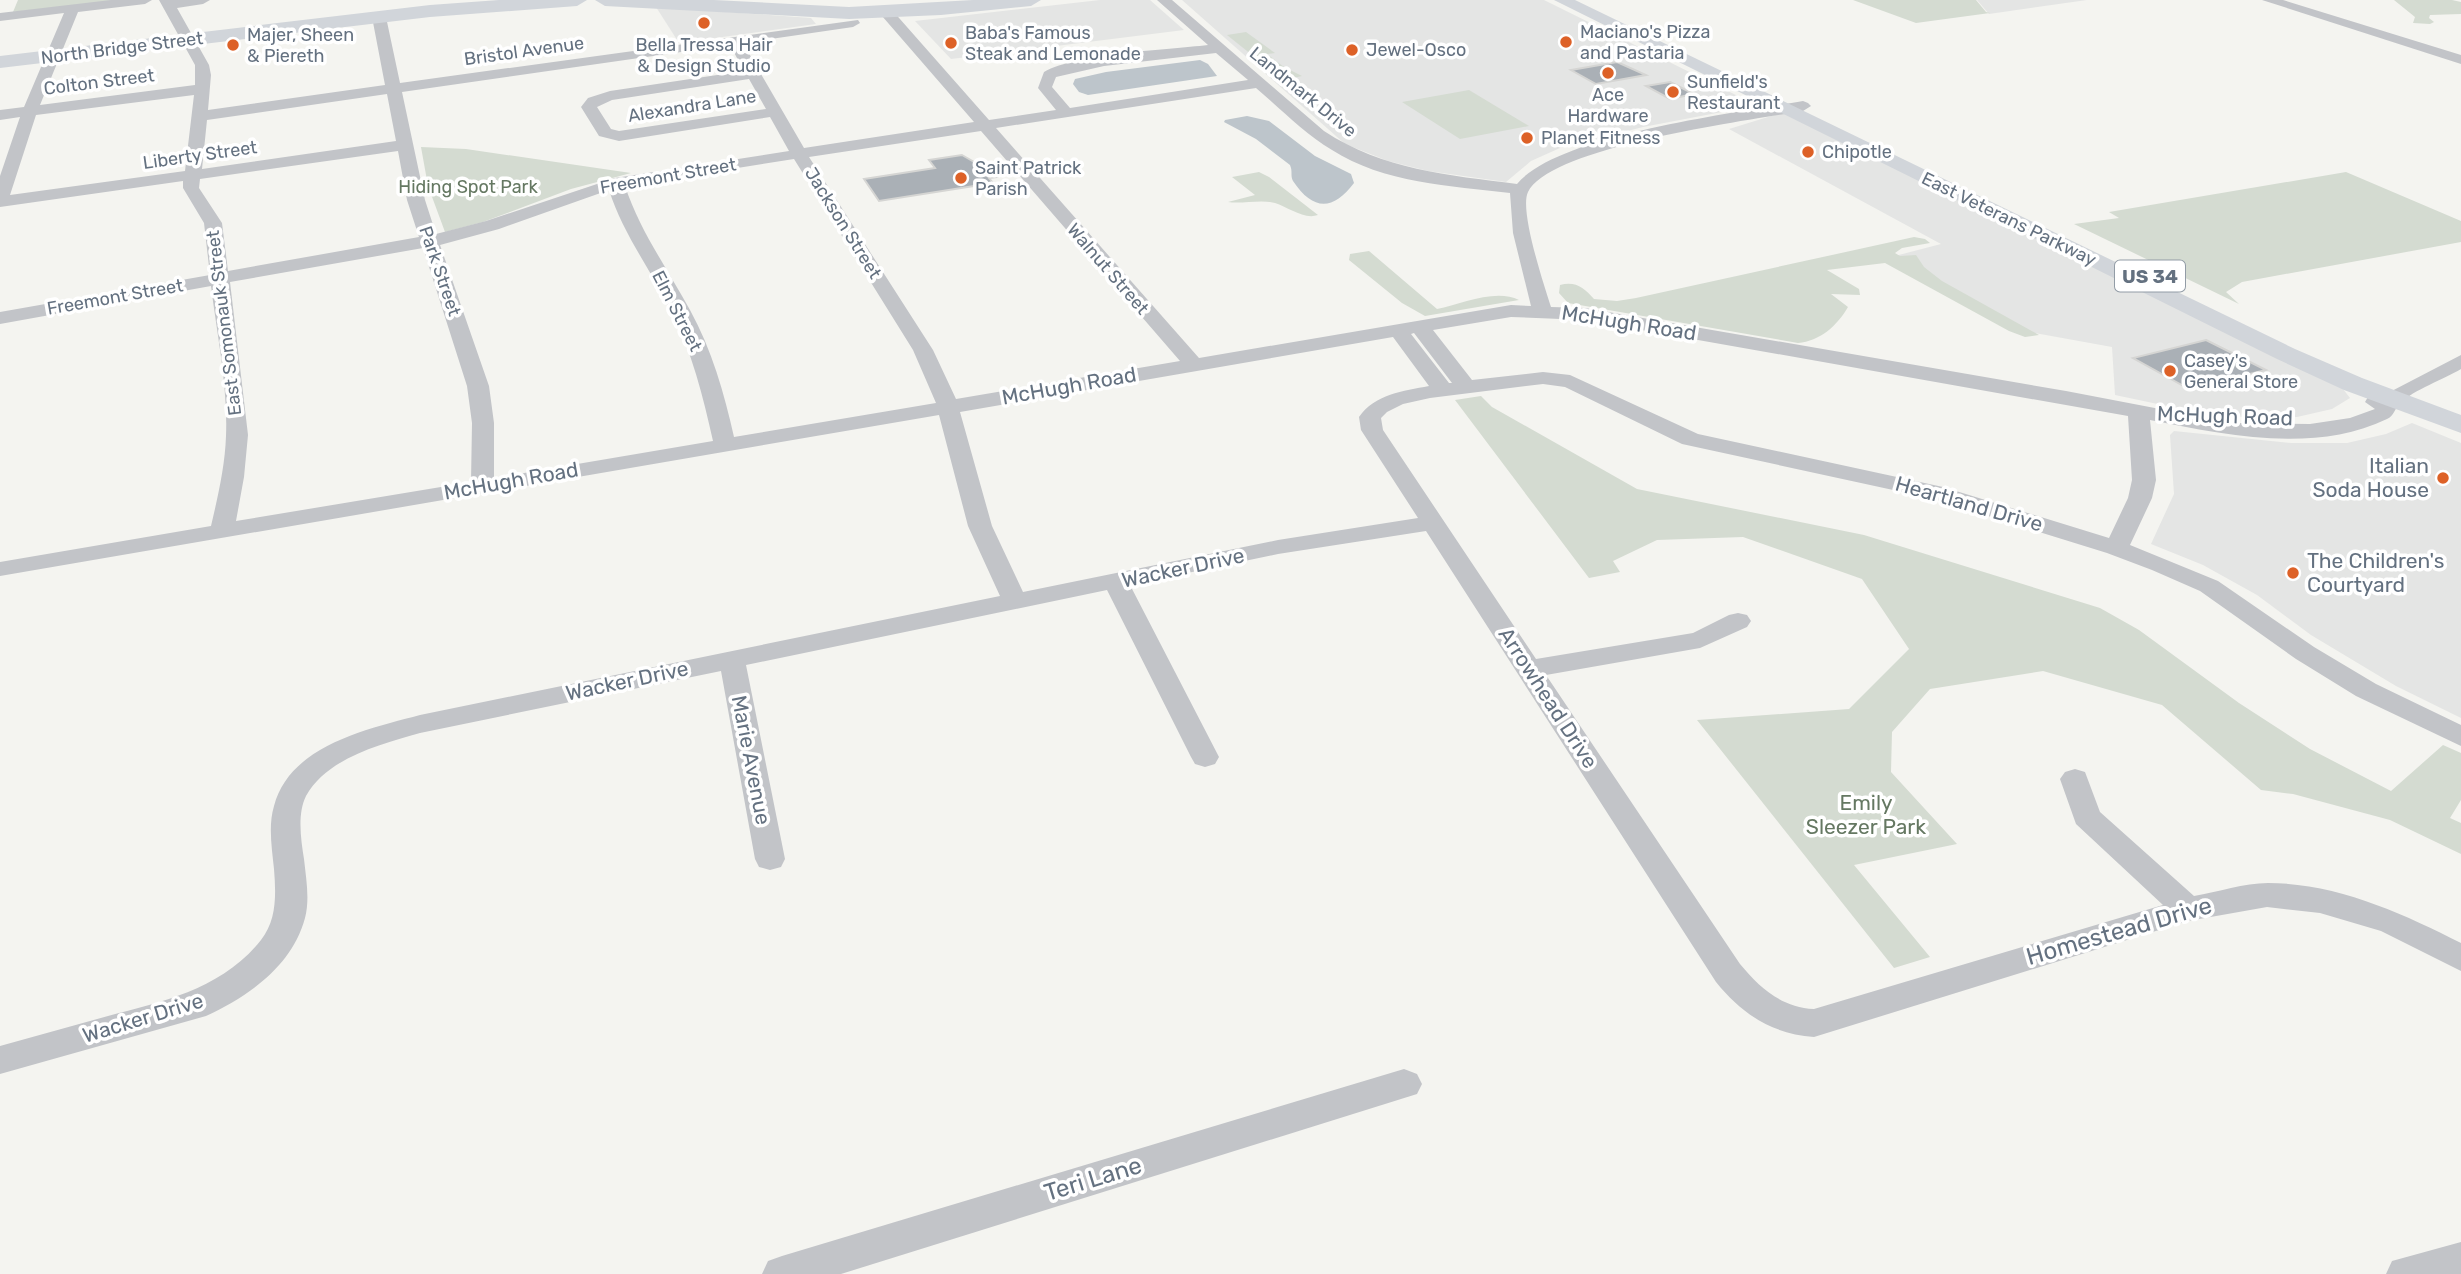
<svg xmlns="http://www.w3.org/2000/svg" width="2461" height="1274" viewBox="0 0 2461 1274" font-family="Rubik,sans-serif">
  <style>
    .built { fill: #e4e5e4 }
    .green { fill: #d4dbd1 }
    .water { fill: #bdc5cb }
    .building { fill: #aab0b6; stroke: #d5d5d3; stroke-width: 2 }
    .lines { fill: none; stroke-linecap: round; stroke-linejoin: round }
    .minor { fill: #c2c4c8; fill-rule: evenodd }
    .major { fill: #d1d5da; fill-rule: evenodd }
    .highway { fill: #d1d5da; fill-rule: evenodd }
    .poi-dot { fill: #dd6127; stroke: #fff; stroke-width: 2.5 }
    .labels { text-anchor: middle; stroke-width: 7; stroke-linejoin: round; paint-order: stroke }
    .far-poi-label { font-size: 18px; fill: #647180; stroke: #fff; text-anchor: start }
    .far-street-label { font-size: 18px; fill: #647180; stroke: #fff }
    .far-park-label { font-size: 18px; fill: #657862; stroke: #fff }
    .shield { fill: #fff; stroke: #929ca6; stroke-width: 2 }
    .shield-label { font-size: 19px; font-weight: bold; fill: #647180 }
    .street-label { font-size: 21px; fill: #647180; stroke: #fff }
    .poi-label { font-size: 21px; fill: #647180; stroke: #fff; text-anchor: end }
    .park-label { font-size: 21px; fill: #657862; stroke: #fff }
    .near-street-label { font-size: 24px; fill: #647180; stroke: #fff }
  </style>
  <rect width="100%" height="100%" fill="#f4f4f0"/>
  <g class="built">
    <polygon points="1100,0 1150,0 1184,30 951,59 915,21"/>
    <polygon points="1182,0 1544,0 1750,102 1748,107 1643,127 1560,148 1531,161 1506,182 1428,171 1388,161 1345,144"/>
    <polygon points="1977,0 2087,0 1989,14"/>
    <polygon points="656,7 811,18 816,24 679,43"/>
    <polygon points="1787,111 2336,380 2350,398 2332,409 2297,417 2256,418 2205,414 2115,395 2112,347 2029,332 1891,257 1941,244 1729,129"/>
    <polygon points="2412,423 2461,443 2461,718 2396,686 2311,635 2257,595 2203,565 2151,544 2174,494 2170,435 2174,431 2291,443 2347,443 2386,434"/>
  </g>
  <g class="green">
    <polygon points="18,0 122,0 13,12"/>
    <polygon points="1853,0 1976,0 1986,12 1990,13 1916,23"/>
    <polygon points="2394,0 2452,0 2461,2 2461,14 2430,15 2429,18 2434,22 2430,24 2413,23 2415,17"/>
    <polygon points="1246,32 1275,53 1267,54 1284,67 1302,76 1289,79 1277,75 1227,35"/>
    <polygon points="1469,90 1529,126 1460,139 1402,102"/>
    <polygon points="421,147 466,149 631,173 571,189 483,222 445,232 428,186"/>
    <path d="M1259 172 1269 177 1318 215C1304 220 1288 207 1275 203 1261 199 1243 204 1228 202L1255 195 1232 177Z"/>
    <polygon points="2346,172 2461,221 2461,242 2242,282 2226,292 2239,304 2074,224 2119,218 2109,212"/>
    <path d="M1914 237 1925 239 1930 243 1902 248 1895 253 1900 256 1916 255 1924 267 1942 281 2039 335 2025 337 2009 331 1885 263 1827 270 1859 289 1860 295 1831 294 1848 307C1837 326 1820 341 1798 343L1568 303 1559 293 1560 285C1576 281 1584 288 1594 299L1617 301 1636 298Z"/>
    <path d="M1369 251 1437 309C1461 304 1496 288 1519 300L1425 316 1402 303 1349 260 1350 254Z"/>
    <polygon points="1481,396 1492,407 1637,489 1864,535 2100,608 2139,630 2239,703 2310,749 2391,791 2443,745 2461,753 2461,800 2450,818 2461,823 2461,854 2390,820 2293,794 2261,790 2162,705 2043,671 1930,689 1892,732 1891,772 1957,844 1854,865 1930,957 1894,968 1697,720 1849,709 1909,649 1862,579 1743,537 1657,540 1613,561 1620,572 1589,578 1455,400"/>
  </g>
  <g class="water">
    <polygon points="1200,60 1208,64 1217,76 1088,95 1079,92 1073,84 1075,79 1106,72"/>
    <path d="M1247 116 1269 121 1315 156 1351 174 1354 183C1333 211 1313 211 1293 181 1290 175 1293 172 1290 165L1256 139 1224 122 1225 120Z"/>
  </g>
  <g class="building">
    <polygon points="1617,62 1646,75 1596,84 1571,70"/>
    <polygon points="1670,82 1694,94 1670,99 1646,86"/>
    <polygon points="962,155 976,163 984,162 997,177 989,178 993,183 879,201 864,179 935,168 929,160"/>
    <polygon points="2206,340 2266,370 2189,389 2133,358"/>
  </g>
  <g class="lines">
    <g class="minor">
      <path d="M111 0H152L145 4 78 12 40 105 195 85V65L159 0H210L203 4 177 8 209 65 211 75 208 110 385 85 372 17 379 13 386 17 400 83 858 20 860 23 853 27 743 43 804 148 974 122 882 16V10H892L989 120 1056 110 1038 88 1044 72C1078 53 1166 50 1208 45L1157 0H1172L1324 131C1383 170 1448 175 1517 184 1558 134 1737 113 1803 101L1808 103 1811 106 1803 111C1751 120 1551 146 1528 192 1519 210 1544 285 1551 307L1585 308 2066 391 2233 423 2310 424 2350 418 2375 409 2365 402 2368 397 2386 394 2461 355V369C2444 379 2414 390 2400 403 2395 408 2394 416 2387 419 2314 454 2226 435 2150 420L2156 480 2152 498 2130 545 2218 581 2314 647 2376 684 2461 725V746L2356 696 2296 659 2200 591 2152 570 2107 553 1930 498 1682 444 1565 387 1543 384 1430 398 1403 404 1387 412 1381 418 1383 430 1536 659 1693 633 1729 615 1738 613 1747 615 1751 621 1747 627 1700 648 1546 675 1740 964C1760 988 1781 1007 1814 1009L2163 905 2076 824 2060 779 2065 772 2075 769 2085 772 2100 812 2194 896C2218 892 2244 883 2268 883 2336 883 2402 913 2461 943V971L2381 931 2320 913 2267 907 2188 921 1814 1037C1772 1034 1742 1014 1716 982L1426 531 1278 554 1130 585 1219 757 1215 764 1205 767 1195 764 1191 757 1107 590 746 665 785 859 781 867 770 870 759 867 755 859 721 671 420 733C381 744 327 758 306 796 297 814 301 840 304 859 306 878 310 899 305 918 292 966 249 996 206 1016L0 1074V1046C36 1036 72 1026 108 1016 164 1001 222 989 261 940 277 920 276 894 274 869 272 849 268 826 274 806 290 745 368 729 420 715L1000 596 968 526 939 415 0 576V562L211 526C218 496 225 466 226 436 228 386 217 335 211 286L0 324V312L210 275 204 223 183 188V181L0 207V176L20 117 0 120V110L24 107 64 13 0 21V13ZM730 45 744 71 610 91 588 98 581 107 599 136 619 141 770 117 789 151 615 178 486 221 436 234 425 200 402 92ZM1216 53 1248 80 1070 108 1052 87 1056 77 1104 66ZM749 79 766 109 619 131 611 129 597 107 612 100ZM1256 88C1281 109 1304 133 1332 150 1383 183 1451 186 1510 193L1513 233 1531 306 1511 305 1199 358 996 128ZM387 94 396 141 202 169 207 120ZM194 95 185 171 10 195 36 115ZM981 131 1180 361 956 399 933 350 809 157ZM398 151 407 200 419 237 228 271 222 223 199 188 200 179ZM794 159 913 350 936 403 734 437C724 393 712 350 690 310 667 268 640 231 625 186ZM609 190C623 234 651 270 671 311 692 352 703 396 713 441L494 478V423L489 386 440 245 499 229ZM423 248 467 386 472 423 471 482 236 521 244 477 248 435 230 282ZM1511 317 1585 320 2128 416 2132 480 2128 498 2109 538 1943 487 1698 434 1570 375 1543 372 1472 380 1433 330ZM1414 333 1452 383H1449L1411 334ZM1393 337 1429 386C1403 391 1375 394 1359 417L1361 430 1418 518 1278 540 1023 592 992 526 960 412Z"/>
      <polygon points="2262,0 2283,0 2461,55 2461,64"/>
      <polygon points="1404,1069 1417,1074 1422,1084 1417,1094 841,1274 762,1274 768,1261 782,1256"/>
      <polygon points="2461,1242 2461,1274 2386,1274 2392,1261"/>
    </g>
    <polygon class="major" points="1554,0 1575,0 2295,349 2362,378 2461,415 2461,433 2344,390 2277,359"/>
    <g class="highway">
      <polygon points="499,0 587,0 577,6 430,17 0,68 0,56 430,5"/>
      <polygon points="595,0 714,0 849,7 973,0 1041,0 1031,6 941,15 849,19 605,6"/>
    </g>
  </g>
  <g class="poi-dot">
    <circle cx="704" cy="23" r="7"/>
    <circle cx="1566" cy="42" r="7"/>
    <circle cx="951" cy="43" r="7"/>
    <circle cx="233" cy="45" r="7"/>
    <circle cx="1352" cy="50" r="7"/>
    <circle cx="1608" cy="73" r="7"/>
    <circle cx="1673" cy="92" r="7"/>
    <circle cx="1527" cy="138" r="7"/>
    <circle cx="1808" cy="152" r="7"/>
    <circle cx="961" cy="178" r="7"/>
    <circle cx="2170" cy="371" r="7"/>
    <circle cx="2443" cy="478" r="7"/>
    <circle cx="2293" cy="573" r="7"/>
  </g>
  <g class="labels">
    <g class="far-poi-label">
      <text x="1580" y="38">Maciano's Pizza<tspan x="1580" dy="21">and Pastaria</tspan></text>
      <text x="965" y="39">Baba's Famous<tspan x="965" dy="21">Steak and Lemonade</tspan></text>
      <text x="247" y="41">Majer, Sheen<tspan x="247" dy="21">&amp; Piereth</tspan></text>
      <text x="704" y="51" text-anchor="middle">Bella Tressa Hair<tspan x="704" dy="21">&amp; Design Studio</tspan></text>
      <text x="1366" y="56">Jewel-Osco</text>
      <text x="1687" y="88">Sunfield's<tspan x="1687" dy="21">Restaurant</tspan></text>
      <text x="1608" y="101" text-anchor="middle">Ace<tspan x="1608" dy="21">Hardware</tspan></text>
      <text x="1541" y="144">Planet Fitness</text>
      <text x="1822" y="158">Chipotle</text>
      <text x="975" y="174">Saint Patrick<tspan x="975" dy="21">Parish</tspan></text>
      <text x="2184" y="367">Casey's<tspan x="2184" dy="21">General Store</tspan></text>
    </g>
    <g class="far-street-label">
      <text transform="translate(122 48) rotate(-7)" y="6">North Bridge Street</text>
      <text transform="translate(524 51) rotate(-8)" y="6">Bristol Avenue</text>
      <text transform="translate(99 82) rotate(-7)" y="6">Colton Street</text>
      <text transform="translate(1303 92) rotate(39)" y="6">Landmark Drive</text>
      <text transform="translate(692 106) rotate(-9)" y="6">Alexandra Lane</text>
      <text transform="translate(200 155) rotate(-8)" y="6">Liberty Street</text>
      <text transform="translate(668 176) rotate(-10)" y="6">Freemont Street</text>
      <text transform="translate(2009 219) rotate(26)" y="6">East Veterans Parkway</text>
      <text transform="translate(843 223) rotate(58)" y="6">Jackson Street</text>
      <text transform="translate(1108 269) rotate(49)" y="6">Walnut Street</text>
      <text transform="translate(440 271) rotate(71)" y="6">Park Street</text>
      <text transform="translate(115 297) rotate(-10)" y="6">Freemont Street</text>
      <text transform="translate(677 311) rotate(63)" y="6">Elm Street</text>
      <text transform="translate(224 323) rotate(-97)" y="6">East Somonauk Street</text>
    </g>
    <g class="far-park-label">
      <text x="468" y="193">Hiding Spot Park</text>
    </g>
    <rect class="shield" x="2115" y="260.5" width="70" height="31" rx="5"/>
    <g class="shield-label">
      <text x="2150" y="283">US 34</text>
    </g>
    <g class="street-label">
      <text transform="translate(1629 323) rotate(9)" y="7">McHugh Road</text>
      <text transform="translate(1069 386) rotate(-10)" y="7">McHugh Road</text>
      <text transform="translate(2225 416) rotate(2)" y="7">McHugh Road</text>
      <text transform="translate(511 481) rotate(-10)" y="7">McHugh Road</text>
      <text transform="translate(1969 504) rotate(16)" y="7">Heartland Drive</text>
      <text transform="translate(1183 568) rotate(-12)" y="7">Wacker Drive</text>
      <text transform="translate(627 681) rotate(-12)" y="7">Wacker Drive</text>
      <text transform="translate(1548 698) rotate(57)" y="7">Arrowhead Drive</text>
      <text transform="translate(751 760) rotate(79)" y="7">Marie Avenue</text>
      <text transform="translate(143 1018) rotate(-17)" y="7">Wacker Drive</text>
    </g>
    <g class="poi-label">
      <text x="2429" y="473">Italian<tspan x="2429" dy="24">Soda House</tspan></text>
      <text x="2307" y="568" text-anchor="start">The Children's<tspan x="2307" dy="24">Courtyard</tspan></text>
    </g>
    <g class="park-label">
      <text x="1866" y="810">Emily<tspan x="1866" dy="24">Sleezer Park</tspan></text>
    </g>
    <g class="near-street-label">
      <text transform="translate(2119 931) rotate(-16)" y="8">Homestead Drive</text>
      <text transform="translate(1093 1179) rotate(-17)" y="8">Teri Lane</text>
    </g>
  </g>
</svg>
